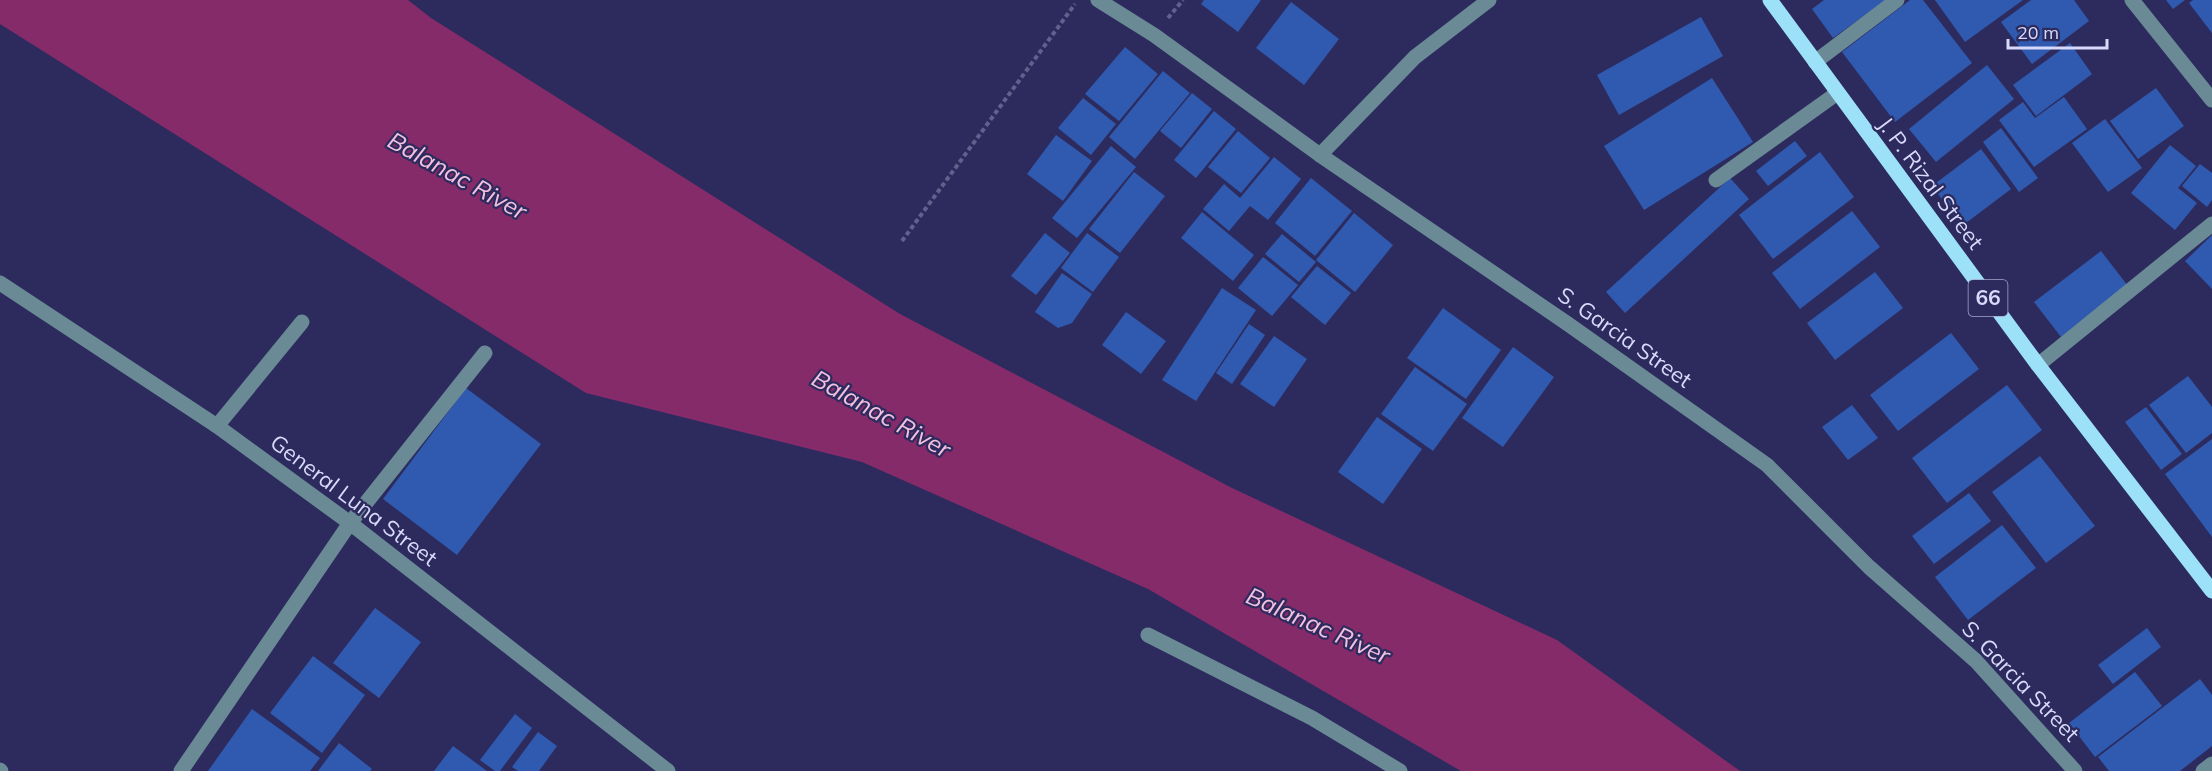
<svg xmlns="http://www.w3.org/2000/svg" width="2212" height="771" viewBox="0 0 2212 771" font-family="Mulish,sans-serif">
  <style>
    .water { fill: #862b6a }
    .building { fill: #2f5aaf }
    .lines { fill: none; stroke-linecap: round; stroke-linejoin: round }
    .path { stroke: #61618e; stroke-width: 4; stroke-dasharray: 4.5 3; stroke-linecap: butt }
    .minor { stroke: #6a8a95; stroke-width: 15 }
    .major { stroke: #9de1f9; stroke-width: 15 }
    .labels { text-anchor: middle; stroke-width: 4.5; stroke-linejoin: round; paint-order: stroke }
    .shield { fill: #2d2b5e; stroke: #a4a6cb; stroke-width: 1.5 }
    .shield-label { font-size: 21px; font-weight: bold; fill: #d7dafa }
    .street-label { font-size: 22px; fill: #d7dafa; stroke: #2d2b5e }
    .water-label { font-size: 24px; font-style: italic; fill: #f3c0de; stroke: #2d2b5e }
  </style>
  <rect width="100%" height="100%" fill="#2d2b5e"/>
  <polygon class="water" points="0,0 408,0 431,18 900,314 1232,488 1557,640 1740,771 1461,771 1148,589 862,462 586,393 0,24"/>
  <g class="building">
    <polygon points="1204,0 1261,0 1238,32 1201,4"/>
    <polygon points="1824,0 1886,0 1833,38 1812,9"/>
    <polygon points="1910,0 1923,0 1972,63 1895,122 1842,52"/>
    <polygon points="1935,0 2023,0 1965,42"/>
    <polygon points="2031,0 2074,0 2089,21 2032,64 2001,22"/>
    <polygon points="2166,0 2185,0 2173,9"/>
    <polygon points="2193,0 2212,0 2212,33 2189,3"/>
    <polygon points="1291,2 1339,39 1304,85 1256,48"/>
    <polygon points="1701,17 1723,56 1619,115 1597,75"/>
    <polygon points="2070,43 2092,74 2036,116 2013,85"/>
    <polygon points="1125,47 1158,74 1119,121 1085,94"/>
    <polygon points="1987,65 2014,99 1936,162 1909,129"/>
    <polygon points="1163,71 1190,93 1135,159 1109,137"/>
    <polygon points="1712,78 1753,142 1644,210 1604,146"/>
    <polygon points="2156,88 2184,126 2138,159 2110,121"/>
    <polygon points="1192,93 1212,109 1181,148 1160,131"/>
    <polygon points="2064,97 2087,129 2034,167 1999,120 2023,102 2035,118"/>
    <polygon points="1083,98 1116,124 1091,155 1058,128"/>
    <polygon points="1214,111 1236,129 1196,178 1174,160"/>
    <polygon points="2105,119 2142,168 2108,192 2072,143"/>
    <polygon points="2001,128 2038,178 2019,192 1983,142"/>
    <polygon points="1238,131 1270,158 1241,193 1208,167"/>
    <polygon points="1056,135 1092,161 1063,201 1027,174"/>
    <polygon points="1795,141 1807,156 1768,186 1756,171"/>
    <polygon points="2170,145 2196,166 2178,188 2197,203 2175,230 2131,193"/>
    <polygon points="1111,146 1136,167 1077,238 1052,218"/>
    <polygon points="1981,149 2011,189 1962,226 1932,186"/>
    <polygon points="1820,152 1854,197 1773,259 1739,215"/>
    <polygon points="1274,157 1301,179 1268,220 1250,206 1229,231 1203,209 1224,184 1240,198"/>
    <polygon points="2200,164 2212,173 2212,200 2207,207 2182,186"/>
    <polygon points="1134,172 1165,196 1120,253 1089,229"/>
    <polygon points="1311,178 1352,211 1315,256 1275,223"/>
    <polygon points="1730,178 1749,199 1625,313 1606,292"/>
    <polygon points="1852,211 1880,247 1800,309 1772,273"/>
    <polygon points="1202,212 1254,255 1233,281 1181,238"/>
    <polygon points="1354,213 1393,245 1355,292 1316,260"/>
    <polygon points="1045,233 1070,253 1036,295 1011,276"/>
    <polygon points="1087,233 1119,257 1093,292 1061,268"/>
    <polygon points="1282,234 1316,262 1299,282 1265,254"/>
    <polygon points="2212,235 2212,289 2185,261"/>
    <polygon points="2101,251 2128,286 2061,337 2034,302"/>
    <polygon points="1263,257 1298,285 1272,316 1238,288"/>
    <polygon points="1317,266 1351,293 1325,325 1291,297"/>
    <polygon points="1875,272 1903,308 1835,360 1807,323"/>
    <polygon points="1062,273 1092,294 1072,323 1058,328 1035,312"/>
    <polygon points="1222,288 1256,310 1196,401 1162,380"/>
    <polygon points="1443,308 1501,350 1466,399 1407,358"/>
    <polygon points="1126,312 1166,341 1141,374 1102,345"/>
    <polygon points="1249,324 1265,335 1232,384 1216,373"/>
    <polygon points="1951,333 1979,369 1898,431 1870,395"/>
    <polygon points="1274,336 1307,359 1274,407 1240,384"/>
    <polygon points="1513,347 1554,377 1503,447 1462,418"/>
    <polygon points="1415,367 1467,404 1433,451 1381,414"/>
    <polygon points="2188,376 2212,407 2212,433 2186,453 2149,405"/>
    <polygon points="2007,385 2042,430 1947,503 1912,458"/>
    <polygon points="466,388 541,444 457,555 383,499"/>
    <polygon points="1852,405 1878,438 1848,460 1822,427"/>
    <polygon points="2146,407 2182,454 2161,470 2125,422"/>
    <polygon points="1377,417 1422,449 1383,504 1338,472"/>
    <polygon points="2212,439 2212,537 2165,474"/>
    <polygon points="2040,456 2095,526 2046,563 1992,492"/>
    <polygon points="1969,493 1991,521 1934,564 1912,536"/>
    <polygon points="2002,525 2036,568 1968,620 1935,577"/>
    <polygon points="375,608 421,642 379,698 333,663"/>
    <polygon points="2147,628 2161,647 2113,684 2098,665"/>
    <polygon points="313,656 365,695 322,753 270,713"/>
    <polygon points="2135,672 2162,706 2095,757 2069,723"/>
    <polygon points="2200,679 2212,695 2212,746 2180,771 2109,771 2098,757"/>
    <polygon points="252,709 320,758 310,771 208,771"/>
    <polygon points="515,714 532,728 500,771 495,771 480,760"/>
    <polygon points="538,732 557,746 539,771 518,771 512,767"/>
    <polygon points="339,743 372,769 370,771 318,771"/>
    <polygon points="453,746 487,771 434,771"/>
  </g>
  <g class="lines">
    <g class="path">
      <polyline points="1168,18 1183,0"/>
      <polyline points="902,241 1075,4"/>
    </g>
    <g class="minor">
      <polyline points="1098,0 1154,35 1320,155 1568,324 1767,465 1869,567 1976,661 2075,771"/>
      <polyline points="2132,0 2212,100"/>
      <polyline points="1815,62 1897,0"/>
      <polyline points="1320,155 1415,57 1489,0"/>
      <polyline points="1716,180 1836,94"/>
      <polyline points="0,283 217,426 350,523 668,771"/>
      <polyline points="2038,365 2212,224"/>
      <polyline points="217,426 302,322"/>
      <polyline points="1148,635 1312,718 1400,771"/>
      <polyline points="0,770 1,771"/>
      <polyline points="181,771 350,523 485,353"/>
      <polyline points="2203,771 2212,764"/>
    </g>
    <polyline class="major" points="1770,0 2038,365 2212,591"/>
  </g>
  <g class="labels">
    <rect class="shield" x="1968.5" y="280" width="39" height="36" rx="4.5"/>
    <g class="shield-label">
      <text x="1988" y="305">66</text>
    </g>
    <g class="street-label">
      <text transform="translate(1931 183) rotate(53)" y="8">J. P. Rizal Street</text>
      <text transform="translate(1625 337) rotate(35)" y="8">S. Garcia Street</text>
      <text transform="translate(354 500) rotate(37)" y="8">General Luna Street</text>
      <text transform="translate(2021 681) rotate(46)" y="8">S. Garcia Street</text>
    </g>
    <g class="water-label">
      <text transform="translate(457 176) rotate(29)" y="8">Balanac River</text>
      <text transform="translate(881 414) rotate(29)" y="8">Balanac River</text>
      <text transform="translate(1318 626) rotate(24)" y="8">Balanac River</text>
    </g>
  </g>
  <path d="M2008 39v9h99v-9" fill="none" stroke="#d7dafa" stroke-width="3"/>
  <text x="2017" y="39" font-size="18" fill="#d7dafa" stroke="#2d2b5e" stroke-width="4.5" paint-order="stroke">20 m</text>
</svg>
